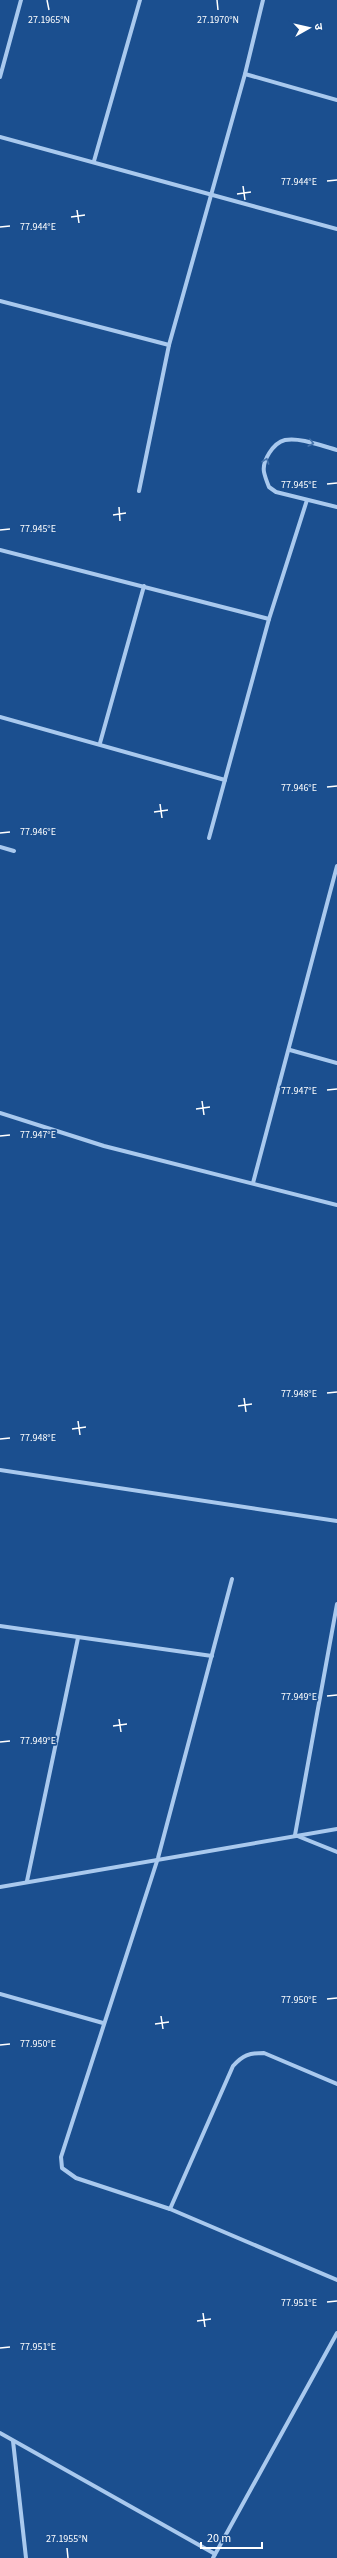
<svg xmlns="http://www.w3.org/2000/svg" width="337" height="2558" viewBox="0 0 337 2558" font-family="'Source Sans 3','Noto Sans Devanagari',sans-serif">
  <style>
    .lines { fill: none; stroke-linecap: round; stroke-linejoin: round }
    .street { stroke: #a9c9ee; stroke-width: 4 }
    .oneway { stroke: #4674ac }
    .ticks { fill: none; stroke: #fff; stroke-width: 1.5 }
    .ticks-label { font-size: 10px; text-anchor: middle; fill: #fff; stroke: #1b4f8f; stroke-width: 3.5; stroke-linejoin: round; paint-order: stroke }
  </style>
  <rect width="100%" height="100%" fill="#1b4f8f"/>
  <g class="lines">
    <g class="street">
      <polyline points="245,74 337,100"/>
      <polyline points="0,77 21,0"/>
      <polyline points="0,137 337,229"/>
      <polyline points="94,161 140,0"/>
      <polyline points="0,301 169,345"/>
      <path d="M337 450C322 446 300 437 285 440 273 443 262 461 264 472 265 477 267 482 269 487L276 492 337 507"/>
      <polyline points="139,491 169,345 245,74 263,0"/>
      <polyline points="0,550 269,619"/>
      <polyline points="0,717 225,780"/>
      <polyline points="100,743 144,586"/>
      <polyline points="209,838 269,619 307,500"/>
      <polyline points="0,847 14,851"/>
      <polyline points="290,1050 337,1063"/>
      <polyline points="0,1113 104,1146 337,1205"/>
      <polyline points="253,1183 337,866"/>
      <polyline points="0,1470 337,1521"/>
      <polyline points="232,1579 158,1858 61,2157 62,2168 76,2178 170,2209 337,2280"/>
      <polyline points="337,1604 295,1835 337,1852"/>
      <polyline points="0,1626 212,1656"/>
      <polyline points="27,1881 78,1638"/>
      <polyline points="0,1887 337,1829"/>
      <polyline points="0,1994 103,2023"/>
      <path d="M170 2209 233 2066C243 2055 249 2053 264 2053L337 2084"/>
      <polyline points="0,2433 215,2554"/>
      <polyline points="13,2441 26,2558"/>
      <polyline points="213,2558 337,2333"/>
    </g>
  </g>
  <defs><path id="oneway-chevron" d="M-2-3.5L2.5 0L-2 3.5" fill="none" stroke-width="1.6" stroke-linecap="round" stroke-linejoin="round"/></defs>
  <g class="oneway">
    <use href="#oneway-chevron" transform="translate(311 443) rotate(14)"/>
    <use href="#oneway-chevron" transform="translate(266 461) rotate(-71)"/>
  </g>
  <path class="ticks" d="M47 0 49 10M217 0 218 10M327 181 337 180M243 186 245 200M237 194 251 192M77 210 79 223M71 217 85 215M0 227 10 226M327 484 337 483M119 507 120 521M113 515 126 513M0 530 10 529M327 787 337 786M160 804 162 818M154 812 168 810M0 833 10 832M327 1090 337 1089M202 1101 204 1115M196 1109 210 1107M0 1136 10 1135M327 1393 337 1392M244 1398 246 1412M238 1406 252 1404M78 1421 80 1435M72 1429 86 1427M0 1439 10 1438M327 1696 337 1695M119 1719 121 1732M113 1726 127 1724M0 1742 10 1741M327 1999 337 1998M161 2016 163 2029M155 2024 169 2022M0 2045 10 2044M327 2302 337 2301M203 2313 205 2327M197 2321 211 2319M0 2348 10 2347M67 2548 68 2558"/>
  <g class="ticks-label">
    <text x="49" y="23">27.1965°N</text>
    <text x="218" y="23">27.1970°N</text>
    <text x="299" y="185">77.944°E</text>
    <text x="38" y="230">77.944°E</text>
    <text x="299" y="488">77.945°E</text>
    <text x="38" y="532">77.945°E</text>
    <text x="299" y="791">77.946°E</text>
    <text x="38" y="835">77.946°E</text>
    <text x="299" y="1094">77.947°E</text>
    <text x="38" y="1138">77.947°E</text>
    <text x="299" y="1397">77.948°E</text>
    <text x="38" y="1441">77.948°E</text>
    <text x="299" y="1700">77.949°E</text>
    <text x="38" y="1744">77.949°E</text>
    <text x="299" y="2003">77.950°E</text>
    <text x="38" y="2047">77.950°E</text>
    <text x="299" y="2306">77.951°E</text>
    <text x="38" y="2350">77.951°E</text>
    <text x="67" y="2542">27.1955°N</text>
  </g>
  <g transform="translate(309 28) rotate(82)" stroke="#1b4f8f" stroke-width="3" paint-order="stroke">
  <path d="M0-3L7 15L0 10L-7 15Z" fill="#ffffff"/>
  <text y="-6" font-size="11" font-weight="bold" text-anchor="middle" fill="#ffffff">उ</text>
  </g>
  <path d="M201 2542v6h61v-6" fill="none" stroke="#ffffff" stroke-width="2"/>
  <text x="207" y="2542" font-size="12" fill="#ffffff" stroke="#1b4f8f" stroke-width="3" paint-order="stroke">20 m</text>
</svg>
